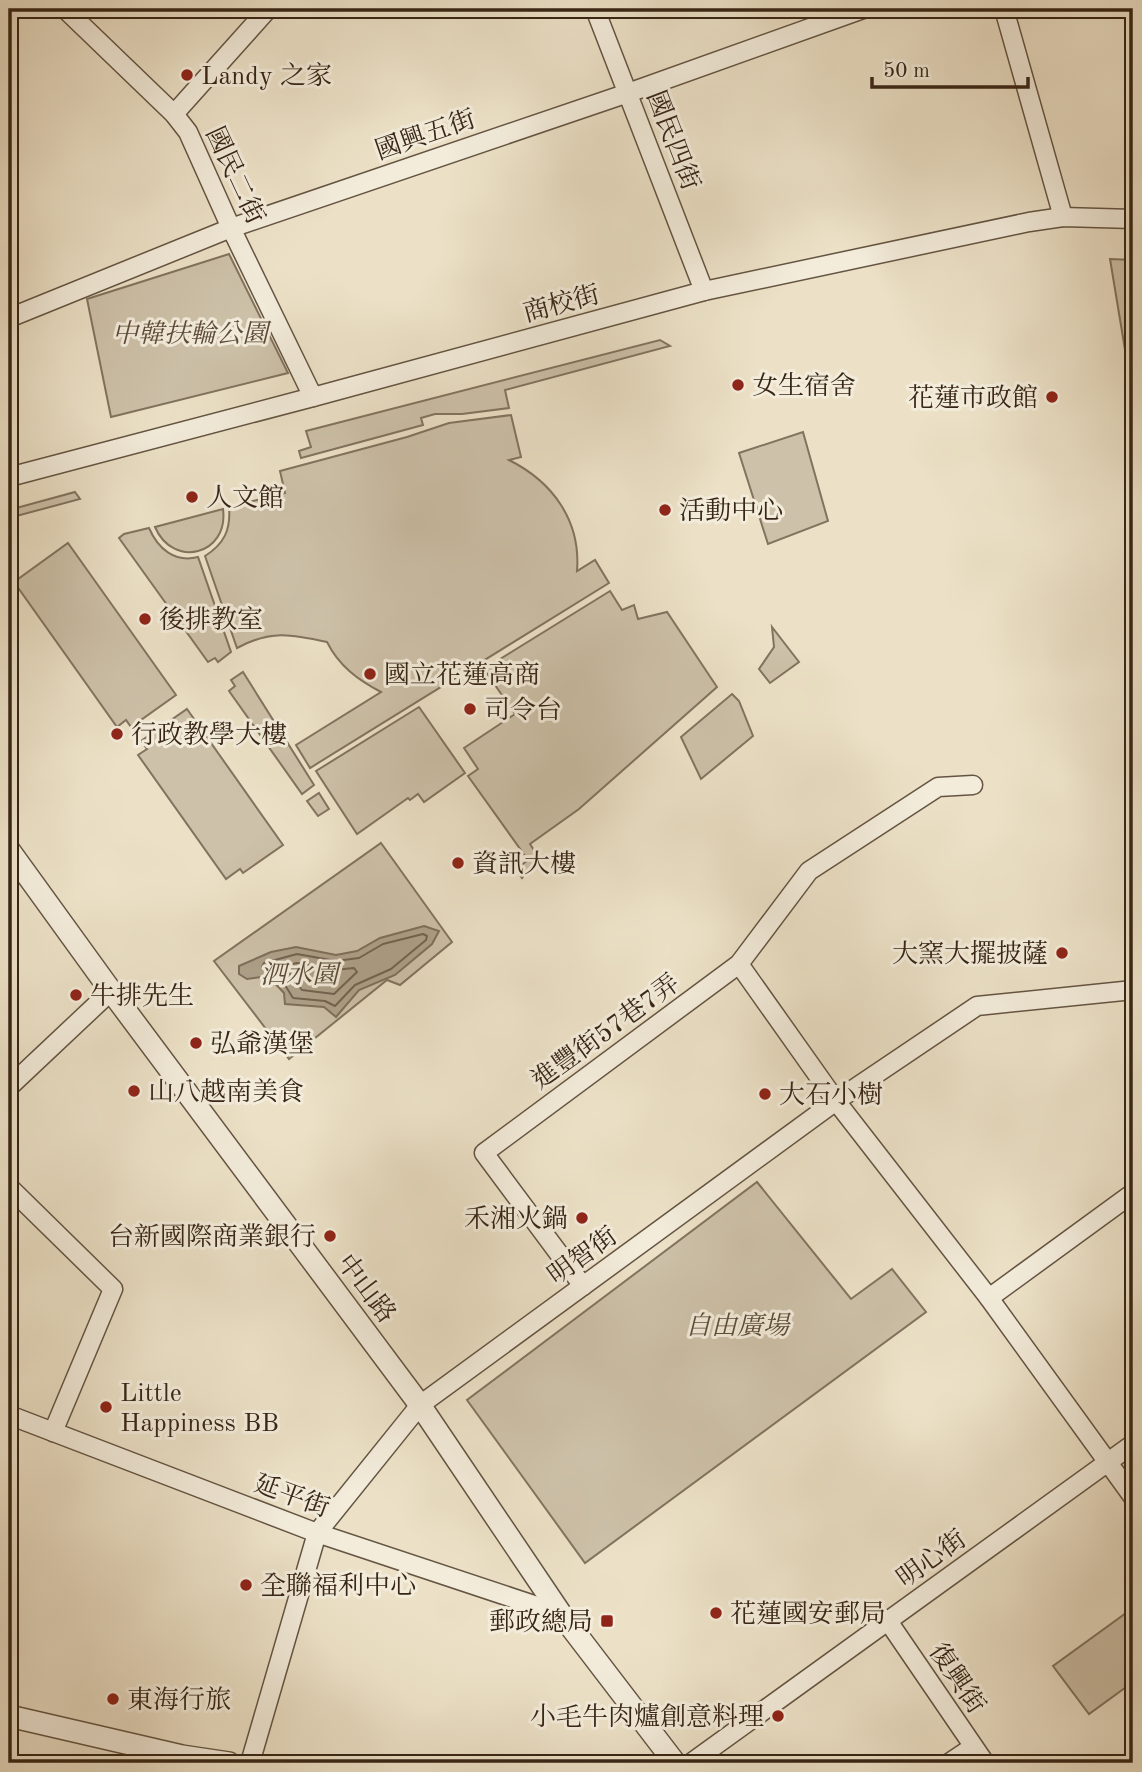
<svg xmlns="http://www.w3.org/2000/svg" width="1142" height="1772" viewBox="0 0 1142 1772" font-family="'Old Standard TT','Noto Serif TC',serif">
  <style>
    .green { fill: #cdc1a9; stroke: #82735f; stroke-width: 2 }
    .water { fill: #aea18a; stroke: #7e6f5b; stroke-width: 2 }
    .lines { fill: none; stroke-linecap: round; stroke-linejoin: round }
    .shore { stroke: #726350; stroke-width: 2 }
    .minor-casing { stroke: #645442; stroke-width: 21 }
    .tertiary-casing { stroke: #645442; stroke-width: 24 }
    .minor { stroke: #f3ecdb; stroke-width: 18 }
    .tertiary { stroke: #f3ecdb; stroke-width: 21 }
    .poi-dot { fill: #8f2418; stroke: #f3ecdb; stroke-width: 2.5 }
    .labels { text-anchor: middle; stroke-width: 6; stroke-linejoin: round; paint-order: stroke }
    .poi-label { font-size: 26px; fill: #372515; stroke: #f3ecdb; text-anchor: start }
    .street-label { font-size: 26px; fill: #372515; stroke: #f3ecdb }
    .park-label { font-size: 26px; font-style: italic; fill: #5c4c3a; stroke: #f3ecdb }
  </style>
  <rect width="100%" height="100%" fill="#ece1c7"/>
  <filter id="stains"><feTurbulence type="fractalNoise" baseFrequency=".00286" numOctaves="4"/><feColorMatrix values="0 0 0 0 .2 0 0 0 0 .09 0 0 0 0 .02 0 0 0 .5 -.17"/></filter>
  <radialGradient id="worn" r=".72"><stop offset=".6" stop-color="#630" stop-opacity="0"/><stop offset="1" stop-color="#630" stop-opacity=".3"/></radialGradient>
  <g class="green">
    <polygon points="229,254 288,373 111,417 87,299"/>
    <polygon points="1110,259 1133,260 1133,398"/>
    <polygon points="660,340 670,346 505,390 509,408 462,414 435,414 421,418 423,425 301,458 299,451 311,447 306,431"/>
    <path d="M511 415 521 457 509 460C553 482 581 521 577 571L595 560 609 583 310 768 296 745 381 692C358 680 339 666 327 642 291 634 270 630 237 648L205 556C224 544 231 530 229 507L285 493 280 471 407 437 449 423Z"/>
    <polygon points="803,432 828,521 768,544 739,453"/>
    <polygon points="75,492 80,499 9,518 9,510"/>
    <path d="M223 509C229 555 173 569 155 527Z"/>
    <path d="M149 528C158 549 175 563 198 557L231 652 218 662 215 658 208 662 119 538 124 534Z"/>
    <polygon points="68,543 176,695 131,727 126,720 117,727 14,582"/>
    <polygon points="610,591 622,610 634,605 638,619 667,612 717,687 579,809 530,844 539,858 522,878 516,869 528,860 468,776 478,769 464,748 515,714 484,669"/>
    <polygon points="772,627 799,662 770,683 759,669 774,647"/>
    <polygon points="243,672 314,785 302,794 229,691 235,686 231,680"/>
    <polygon points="732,694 739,701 753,736 701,779 681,737"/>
    <polygon points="419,707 465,773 424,802 418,794 410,800 408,798 357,834 316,771"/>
    <polygon points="187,709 283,845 243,873 240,869 226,879 138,755 147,749 141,741"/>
    <polygon points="319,793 329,809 318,816 307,801"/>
    <polygon points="381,843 452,942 400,985 387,980 289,1059 214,961"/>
    <polygon points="757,1182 851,1299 892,1269 926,1312 585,1563 467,1400"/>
    <polygon points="1133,1608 1133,1682 1089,1714 1053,1666"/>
  </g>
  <polygon class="water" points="424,926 439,931 432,944 395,975 359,990 336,1017 324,1007 285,1004 284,993 268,976 247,979 239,974 239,966 271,952 296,947 336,955 357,951 380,938"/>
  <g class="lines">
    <g class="shore">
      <polygon points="423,934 427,936 426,940 391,969 355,985 335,1006 325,1001 293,998 280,977 262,967 264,963 297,954 336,961 359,958 383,944"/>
      <polygon points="297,963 334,970 354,968 357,972 334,994 302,990 286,969 288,965"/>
    </g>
    <g class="minor-casing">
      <g id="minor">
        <polyline points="65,9 174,114 188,132 231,228 313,397"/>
        <polyline points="595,9 704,291"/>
        <polyline points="1004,9 1063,217"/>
        <polyline points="174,114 268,9"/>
        <polyline points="9,318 231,228 628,93 863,9"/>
        <polyline points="9,477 313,397 704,291 1029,222 1063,217 1133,219"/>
        <polyline points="739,964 836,1101 989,1298 1133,1497"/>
        <polyline points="9,1087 111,991"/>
        <polyline points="9,1187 113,1289 53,1432"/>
        <polyline points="583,1286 484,1153 739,964 809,871 938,787 973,785"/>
        <polyline points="989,1298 1133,1193"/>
        <polyline points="9,1415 317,1533 561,1614"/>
        <polyline points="888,1621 985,1763"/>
        <polyline points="250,1763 317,1533 420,1405 836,1101 977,1006 1133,990"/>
        <polyline points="691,1763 1133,1444"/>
        <polyline points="949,1763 973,1747"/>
      </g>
    </g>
    <g class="tertiary-casing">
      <g id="tertiary">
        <polyline points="9,850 111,991 420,1405 561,1614 675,1763"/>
        <polyline points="9,1716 182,1756 229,1763"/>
      </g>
    </g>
    <use href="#minor" class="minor"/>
    <use href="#tertiary" class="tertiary"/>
  </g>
  <g class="poi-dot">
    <circle cx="187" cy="75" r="7"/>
    <circle cx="738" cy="385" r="7"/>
    <circle cx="1052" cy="397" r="7"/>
    <circle cx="192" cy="497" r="7"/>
    <circle cx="665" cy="510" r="7"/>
    <circle cx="145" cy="619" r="7"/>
    <circle cx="370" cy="674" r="7"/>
    <circle cx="470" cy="709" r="7"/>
    <circle cx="117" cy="734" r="7"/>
    <circle cx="458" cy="863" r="7"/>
    <circle cx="1062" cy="953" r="7"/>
    <circle cx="76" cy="995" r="7"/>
    <circle cx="196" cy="1043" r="7"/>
    <circle cx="134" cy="1091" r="7"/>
    <circle cx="765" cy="1094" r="7"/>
    <circle cx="582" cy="1218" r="7"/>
    <circle cx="330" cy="1236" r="7"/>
    <circle cx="106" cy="1407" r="7"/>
    <circle cx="246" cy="1585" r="7"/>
    <circle cx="716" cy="1613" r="7"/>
    <rect x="600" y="1614" width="14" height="14" rx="3.5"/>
    <circle cx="113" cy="1699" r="7"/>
    <circle cx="778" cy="1716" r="7"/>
  </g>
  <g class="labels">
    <g class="poi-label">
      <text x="201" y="84">Landy 之家</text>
      <text x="752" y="394">女生宿舍</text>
      <text x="1038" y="406" text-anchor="end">花蓮市政館</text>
      <text x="206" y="506">人文館</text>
      <text x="679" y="519">活動中心</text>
      <text x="159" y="628">後排教室</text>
      <text x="384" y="683">國立花蓮高商</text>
      <text x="484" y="718">司令台</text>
      <text x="131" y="743">行政教學大樓</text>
      <text x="472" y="872">資訊大樓</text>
      <text x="1048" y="962" text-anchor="end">大窯大擺披薩</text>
      <text x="90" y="1004">牛排先生</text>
      <text x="210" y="1052">弘爺漢堡</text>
      <text x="148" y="1100">山八越南美食</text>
      <text x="779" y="1103">大石小樹</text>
      <text x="568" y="1227" text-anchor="end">禾湘火鍋</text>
      <text x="316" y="1245" text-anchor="end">台新國際商業銀行</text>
      <text x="120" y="1401">Little<tspan x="120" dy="30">Happiness BB</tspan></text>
      <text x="260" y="1594">全聯福利中心</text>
      <text x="730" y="1622">花蓮國安郵局</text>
      <text x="593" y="1630" text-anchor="end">郵政總局</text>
      <text x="127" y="1708">東海行旅</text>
      <text x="764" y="1725" text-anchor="end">小毛牛肉爐創意料理</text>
    </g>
    <g class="street-label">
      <text transform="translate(425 134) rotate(-19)" y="9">國興五街</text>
      <text transform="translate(674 140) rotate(69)" y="9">國民四街</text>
      <text transform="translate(236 175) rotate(65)" y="9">國民二街</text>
      <text transform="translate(561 303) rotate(-15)" y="9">商校街</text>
      <text transform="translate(605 1031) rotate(-36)" y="9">進豐街57巷7弄</text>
      <text transform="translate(582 1255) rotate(-36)" y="9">明智街</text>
      <text transform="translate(367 1288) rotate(53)" y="9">中山路</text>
      <text transform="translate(292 1495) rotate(20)" y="9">延平街</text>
      <text transform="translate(931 1558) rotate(-36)" y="9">明心街</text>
      <text transform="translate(958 1678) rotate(56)" y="9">復興街</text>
    </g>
    <g class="park-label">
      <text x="190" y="342">中韓扶輪公園</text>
      <text x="299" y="983">泗水園</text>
      <text x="737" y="1334">自由廣場</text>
    </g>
  </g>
  <rect width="1142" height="1772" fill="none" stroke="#ece1c7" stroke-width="35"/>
  <rect x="10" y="10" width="1121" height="1751" fill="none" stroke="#372515" stroke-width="3.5"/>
  <rect x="18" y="18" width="1107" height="1737" fill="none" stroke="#372515" stroke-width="2"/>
  <path d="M872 77v10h156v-10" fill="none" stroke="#372515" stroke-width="3.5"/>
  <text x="883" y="77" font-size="21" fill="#372515" stroke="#f3ecdb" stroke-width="5" paint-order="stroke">50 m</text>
  <rect width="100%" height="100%" filter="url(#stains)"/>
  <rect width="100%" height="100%" fill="url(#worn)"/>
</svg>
